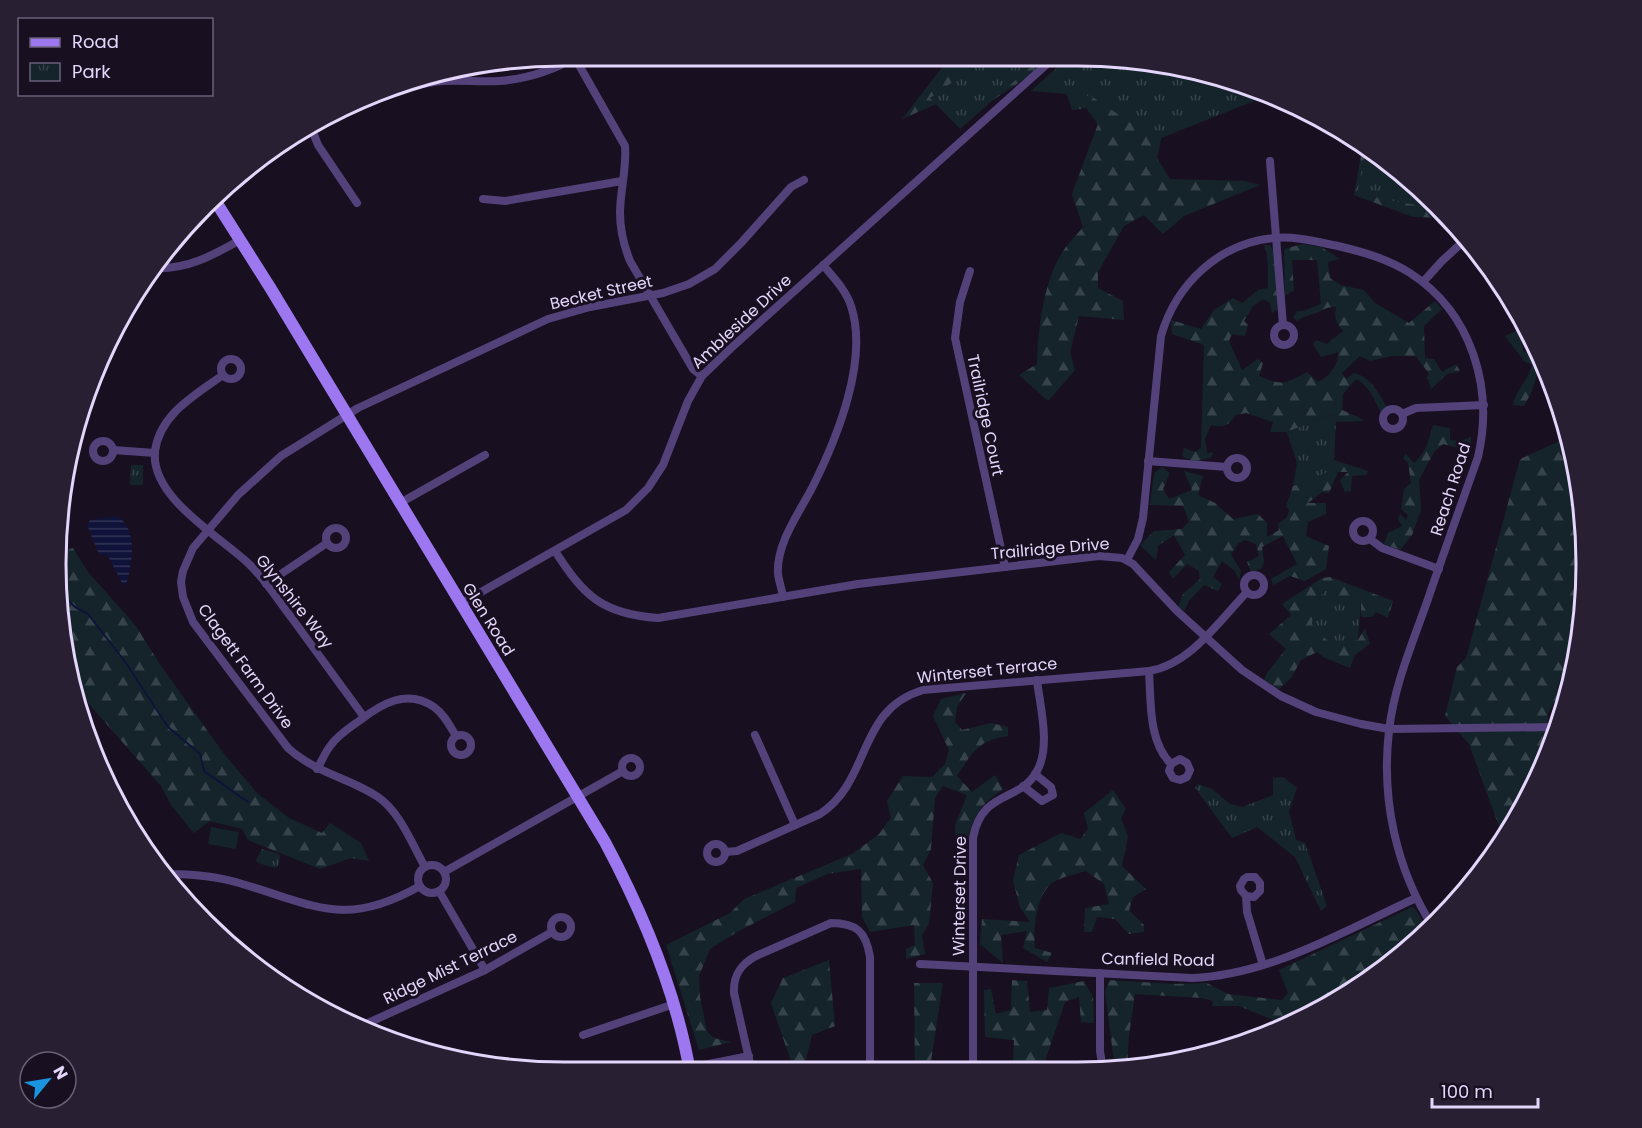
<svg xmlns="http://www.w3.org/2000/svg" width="1642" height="1128" viewBox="0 0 1642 1128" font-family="Poppins,sans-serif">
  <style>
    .green { fill: #14242a }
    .forest { fill: url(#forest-firs) }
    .park { fill: url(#park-tufts) }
    .water { fill: url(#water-rules) }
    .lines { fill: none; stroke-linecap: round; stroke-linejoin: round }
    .stream { stroke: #0f133a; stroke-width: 2 }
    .street { stroke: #53417a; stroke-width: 8 }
    .secondary { stroke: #9c77ef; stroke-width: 12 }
    .labels { text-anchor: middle; stroke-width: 6; stroke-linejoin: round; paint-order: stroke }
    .street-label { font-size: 16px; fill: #e4d5fa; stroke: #181021 }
    .rim { fill: none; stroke: #e4d5fa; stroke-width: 3 }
  </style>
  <defs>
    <pattern id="forest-firs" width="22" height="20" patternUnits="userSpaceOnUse" patternTransform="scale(1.5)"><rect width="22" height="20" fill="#14242a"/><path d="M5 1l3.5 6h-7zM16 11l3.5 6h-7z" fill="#36434a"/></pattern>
    <pattern id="park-tufts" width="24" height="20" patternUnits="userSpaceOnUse" patternTransform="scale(1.5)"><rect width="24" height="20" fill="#14242a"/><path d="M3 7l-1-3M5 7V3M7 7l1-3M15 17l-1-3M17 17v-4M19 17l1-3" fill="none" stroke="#36434a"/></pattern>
    <pattern id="water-rules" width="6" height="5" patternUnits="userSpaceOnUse" patternTransform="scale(1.5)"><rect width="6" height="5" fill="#0f133a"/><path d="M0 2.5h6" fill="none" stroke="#323457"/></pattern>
  </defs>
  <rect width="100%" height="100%" fill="#181021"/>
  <polygon class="green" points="211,827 239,832 236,849 208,844"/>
  <g class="forest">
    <polygon points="944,56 1056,56 1051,61 963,120 941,102 902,119 944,65"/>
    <path d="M1177 65 1157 158 1170 179 1245 181 1260 185 1184 216 1163 234 1144 215 1124 226 1098 272V288L1123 301 1124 320 1079 316 1070 352 1075 370 1048 401 1019 375 1037 364C1038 331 1043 285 1060 256 1066 245 1076 236 1083 227L1072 194 1098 124 1086 108 1072 110 1061 77Z"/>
    <polygon points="1362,150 1437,204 1441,208 1442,218 1413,217 1354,195"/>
    <path d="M1302 244 1321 247 1340 259 1328 262 1330 278 1341 285 1364 290 1375 303 1409 323 1435 301 1442 309 1424 326 1425 358 1434 359 1442 372 1456 364 1460 371 1447 374 1431 389 1428 379H1426L1429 374 1416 356H1391L1370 361 1360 356 1342 373 1346 379 1354 373C1371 377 1379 393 1387 408L1381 413C1375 401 1369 385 1356 379L1343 394 1342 410 1360 418 1364 421 1336 422 1333 414 1287 432H1270L1273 422 1246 413 1236 415C1228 426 1224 428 1211 425L1205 439 1207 453 1213 452 1212 457 1195 462 1182 456 1184 448 1195 452 1201 448 1204 345 1172 334 1171 320 1201 329 1214 310 1233 298 1242 303 1258 290 1268 288C1267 273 1270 259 1264 245H1270L1274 252 1278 309 1272 313 1270 303 1263 299 1253 306 1244 321 1248 325 1245 336 1232 334 1229 341 1242 370 1258 359 1263 363 1259 376C1282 386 1285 384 1307 372L1318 382C1329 377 1339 365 1338 352L1321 357 1313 344 1316 340 1327 344 1343 331C1336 323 1334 318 1336 307 1325 307 1326 309 1316 313 1309 316 1304 316 1297 321L1293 317 1297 311H1303L1321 304 1317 260H1292L1294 290 1285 296 1284 249Z"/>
    <path d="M1518 330 1524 352 1537 348 1548 370 1538 372 1531 393 1524 406 1513 405C1515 391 1528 381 1532 365L1524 361 1505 336Z"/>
    <path d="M1433 425 1450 428V440L1460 441 1471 437V444L1459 448 1443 444 1434 452 1419 480 1421 510 1412 535 1400 550 1384 544 1388 533 1402 526 1398 519 1400 514 1406 520 1408 515 1401 509 1404 489 1411 483 1408 463 1403 458 1406 454 1414 463C1427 452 1428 441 1433 425Z"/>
    <polygon points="1568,437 1577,464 1586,564 1577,661 1562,674 1557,689 1568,692 1564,704 1556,700 1548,713 1547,759 1504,840 1469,744 1445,716 1457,667 1466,658 1520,459"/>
    <polygon points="1334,460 1368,471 1366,475 1352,476 1351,491 1345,492 1340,480 1348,472 1338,472 1329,493 1322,492 1308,503 1326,503 1326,514 1308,522 1306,536 1329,546 1326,569 1305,581 1290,576 1273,585 1271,579 1297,564 1283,536 1262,547 1264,561 1261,569 1251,572 1247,562 1259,556 1256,544 1245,540 1238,544 1231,554 1241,571 1239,580 1235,571 1222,561 1213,577 1222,584 1218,591 1204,585 1189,601 1184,611 1178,607 1183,594 1200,579 1199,571 1187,564 1173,579 1169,572 1185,555 1174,535 1158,546 1156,560 1140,545 1154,531 1182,529 1189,521 1183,506 1150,505 1154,473 1162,467 1170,473 1163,489 1169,499 1192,490 1184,471 1203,476 1198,495 1215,503 1233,519 1258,514 1267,523 1267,537 1279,530 1278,524 1287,517 1289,510 1286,506 1293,486 1308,481 1328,470 1326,465"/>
    <polygon points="73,548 88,572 136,626 159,663 224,754 257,793 289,818 322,833 330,823 361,843 369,861 351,858 320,869 248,840 242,829 210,821 194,833 171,805 161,786 74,687 65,664 58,555 62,551"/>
    <polygon points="1330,577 1393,601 1388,618 1376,612 1372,617 1361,617 1361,601 1339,597 1358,640 1365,628 1370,644 1355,655 1350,668 1325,658 1317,652 1301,660 1291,678 1279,689 1264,680 1267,673 1286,649 1269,634 1291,615 1282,604 1322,578"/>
    <path d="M966 693 957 707 955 722 962 730 991 723 1008 727V736C978 740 973 752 957 776L972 792 995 775 1003 789C978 807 975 813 967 843L956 842 955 825 967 795 943 786 935 798 931 849 923 865 933 883 929 924 922 935 925 954 906 959V949L915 945 914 925 870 932 862 917 861 869 827 874 796 888 795 902 737 932 710 949 699 976 700 997 707 1031 714 1038 731 1042 699 1050 666 945 730 913 744 899 852 854 879 834 891 818 887 801 903 776 932 777 945 764 949 750 933 716 941 699Z"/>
    <path d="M1113 790 1126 809 1121 818 1128 836 1122 866 1146 889 1133 897 1129 910 1144 925V932L1129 934 1115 919 1097 917 1092 932H1084L1085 908 1109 904 1104 884 1086 871C1076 874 1063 876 1054 882 1036 892 1033 930 1035 948L1052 953 1047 962 1023 948 1027 931 1001 935 1003 963 980 944 982 919 1030 922 1020 907 1013 881 1019 855 1061 833 1080 839 1088 829 1084 813Z"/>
    <polygon points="1412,907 1416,910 1429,931 1361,987 1288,1026 1239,1006 1212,1006 1213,1001 1202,998 1135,994 1129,1035 1127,1068 1115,1069 1105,992 1109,980 1173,984 1207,983 1228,994 1282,1000 1288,993 1279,970"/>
    <polygon points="829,960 835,1026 812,1035 805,1063 794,1070 771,1003 783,978"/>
    <polygon points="1012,980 1027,981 1030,1012 1047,1010 1049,988 1084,981 1093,997 1094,1023 1081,1022 1079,997 1065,1002 1044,1064 1013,1064 1014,1040 985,1037 984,990 991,989 996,1014 1011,1010"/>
    <polygon points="914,983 943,983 930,1067 915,1069"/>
  </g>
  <g class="park">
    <polygon points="950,56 1043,56 960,129 930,98 957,79"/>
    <polygon points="1070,56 1177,65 1299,107 1259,99 1156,140 1091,96 1031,91"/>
    <polygon points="1365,153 1437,204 1463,236 1456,242 1426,207 1357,194"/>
    <polygon points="1333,414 1336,422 1334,460 1326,465 1329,471 1308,481 1293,486 1297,463 1287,432"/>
    <polygon points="131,465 143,465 143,485 130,485"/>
    <path d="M1328 589 1339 597 1361 600 1358 640 1331 645 1312 624C1313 609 1315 598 1328 589Z"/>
    <polygon points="1283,777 1297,788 1289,812 1296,840 1305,843 1327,906 1321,911 1295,857 1257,827 1232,838 1195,788 1198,784 1212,789 1230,804 1242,807 1273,795 1273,778"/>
    <polygon points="262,849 279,854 280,857 278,866 275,868 258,863 256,860"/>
  </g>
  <path class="water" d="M117 516C139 530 132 564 126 585H123L108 556 99 554 87 525 90 520Z"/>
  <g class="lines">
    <polyline class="stream" points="61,594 75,607 88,614 126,663 168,727 200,754 204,771 248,802"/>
    <g class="street">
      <path d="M575 58 625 146C627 168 620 191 620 213 620 229 624 246 630 261L693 369 702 376"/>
      <path d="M380 93C401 88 422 83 443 81 462 80 480 82 499 81 526 79 554 70 578 56"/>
      <polyline points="311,127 318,145 357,203"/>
      <polyline points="1270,161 1283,325"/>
      <polyline points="483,199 505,201 622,181"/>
      <path d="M153 268C186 270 212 256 240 240"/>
      <polyline points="970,271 960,302 955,338 1005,567"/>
      <polyline points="1423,282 1442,261 1466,239"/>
      <circle cx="1284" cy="335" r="10"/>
      <circle cx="231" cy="369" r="10"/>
      <path d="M223 375C195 395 160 414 155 451 150 497 219 536 248 563 265 579 277 599 291 617 315 650 340 684 364 717"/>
      <circle cx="1393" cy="419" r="10"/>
      <polyline points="1402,414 1416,408 1484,405"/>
      <circle cx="103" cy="451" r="10"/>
      <polyline points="113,450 155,453"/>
      <circle cx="1237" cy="468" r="10"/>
      <polyline points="1148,461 1227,467"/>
      <polyline points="400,503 485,455"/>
      <circle cx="1363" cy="531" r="10"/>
      <circle cx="336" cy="538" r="10"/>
      <polyline points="1370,539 1382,548 1439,569"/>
      <path d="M555 551C584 596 602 614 658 618L858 584 1099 556 1122 558 1133 564 1177 611 1242 670 1281 696 1316 712 1361 724 1389 729 1557 727"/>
      <path d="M1127 560 1138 539 1143 518 1161 336C1176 284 1219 243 1274 238 1296 236 1317 242 1338 246 1363 252 1388 259 1410 273 1472 313 1494 388 1478 457 1461 505 1444 552 1428 599 1413 642 1394 685 1389 731 1381 799 1396 869 1433 927"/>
      <circle cx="1254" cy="585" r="10"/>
      <polyline points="266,584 327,543"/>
      <path d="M783 597C782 589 779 582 778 574 776 543 800 512 813 486 837 438 869 360 851 306 846 290 833 277 823 265"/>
      <polyline points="460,604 626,510 648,488 663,465 688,401 702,376 730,349 1056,56"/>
      <path d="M1149 671C1151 701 1148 741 1171 764L1169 771 1173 778 1180 780 1187 777 1190 770 1187 763 1180 759 1171 764"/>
      <polyline points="755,735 795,825"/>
      <circle cx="461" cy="745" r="10"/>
      <circle cx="631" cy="767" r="9"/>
      <path d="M317 769C322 761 325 752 331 745 338 735 349 728 359 721 381 704 407 688 434 707 444 714 450 726 456 736"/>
      <polyline points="1023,786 1042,801 1053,795 1051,787 1035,774"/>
      <circle cx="716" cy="853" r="9"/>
      <path d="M725 852 737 851 820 814C872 780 856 710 923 690L1149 671C1190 665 1220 620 1247 592"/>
      <circle cx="432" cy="879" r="14"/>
      <path d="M425 867C412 844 400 812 378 797 348 777 317 774 288 748L193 622 183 597 181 582 183 571 193 548 238 495 281 456 358 408 548 319 590 307 663 293 689 284 715 269 741 243 791 187 804 180"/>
      <polyline points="444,872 623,771"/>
      <path d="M166 874C191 874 216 876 239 883 315 905 344 929 420 886"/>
      <polyline points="439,891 485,970"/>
      <polyline points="1246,896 1254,897 1260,891 1260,883 1255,877 1247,877 1244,879 1240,886 1241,890 1246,896 1247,912 1263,965"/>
      <circle cx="561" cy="927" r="10"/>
      <path d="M920 964 1192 978C1271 975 1346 930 1416 898"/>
      <polyline points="1100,973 1100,1051 1103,1070"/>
      <polyline points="359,1027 485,970 552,932"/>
      <polyline points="583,1035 674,1004"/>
      <polyline points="689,1068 749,1056"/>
      <path d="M752 1072 734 993C733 975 741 964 756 956L831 923C857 923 866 932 870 957V1072"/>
      <path d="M973 1072V838C982 789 1020 803 1037 771 1051 746 1040 707 1037 680"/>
    </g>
    <path class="secondary" d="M216 202 271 289 605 842C644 915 676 991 690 1072"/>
  </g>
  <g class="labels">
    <g class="street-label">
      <text transform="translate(601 292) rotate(-13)" y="6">Becket Street</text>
      <text transform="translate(741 321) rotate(-43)" y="6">Ambleside Drive</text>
      <text transform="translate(986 415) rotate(78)" y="6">Trailridge Court</text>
      <text transform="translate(1450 489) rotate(-72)" y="6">Reach Road</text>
      <text transform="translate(1050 548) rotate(-5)" y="6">Trailridge Drive</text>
      <text transform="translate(295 601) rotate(52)" y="6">Glynshire Way</text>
      <text transform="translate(489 619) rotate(58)" y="6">Glen Road</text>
      <text transform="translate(246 666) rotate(54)" y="6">Clagett Farm Drive</text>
      <text transform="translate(987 670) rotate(-6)" y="6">Winterset Terrace</text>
      <text transform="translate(959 896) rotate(-89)" y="6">Winterset Drive</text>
      <text transform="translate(1158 959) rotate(1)" y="6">Canfield Road</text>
      <text transform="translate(450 967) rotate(-26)" y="6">Ridge Mist Terrace</text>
    </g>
  </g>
  <path d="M0 0H1642V1128H0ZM564 66H1078A498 498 0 0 1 1576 564V564A498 498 0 0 1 1078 1062H564A498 498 0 0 1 66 564V564A498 498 0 0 1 564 66Z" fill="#282032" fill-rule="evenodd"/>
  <path class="rim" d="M564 66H1078A498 498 0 0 1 1576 564V564A498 498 0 0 1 1078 1062H564A498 498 0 0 1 66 564V564A498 498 0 0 1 564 66Z"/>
  <rect x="18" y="18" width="195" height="78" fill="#181021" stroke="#6a5f78" stroke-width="1.5"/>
  <rect x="30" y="38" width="30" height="9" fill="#9c77ef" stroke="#6a5f78" stroke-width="1.5"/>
  <text x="72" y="48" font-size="18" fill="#e4d5fa">Road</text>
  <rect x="30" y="63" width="30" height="18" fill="url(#park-tufts)" stroke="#6a5f78" stroke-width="1.5"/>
  <text x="72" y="78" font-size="18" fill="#e4d5fa">Park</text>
  <g transform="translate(48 1080) rotate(60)"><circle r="28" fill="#181021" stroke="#6a5f78" stroke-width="1.5"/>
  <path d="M0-4.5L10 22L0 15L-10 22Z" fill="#1b94e0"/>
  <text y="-9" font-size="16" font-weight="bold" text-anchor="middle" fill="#e4d5fa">N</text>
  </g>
  <path d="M1432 1098v9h106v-9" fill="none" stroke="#e4d5fa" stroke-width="3"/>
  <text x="1441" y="1098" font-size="18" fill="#e4d5fa" stroke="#181021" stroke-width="4.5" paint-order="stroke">100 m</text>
</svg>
